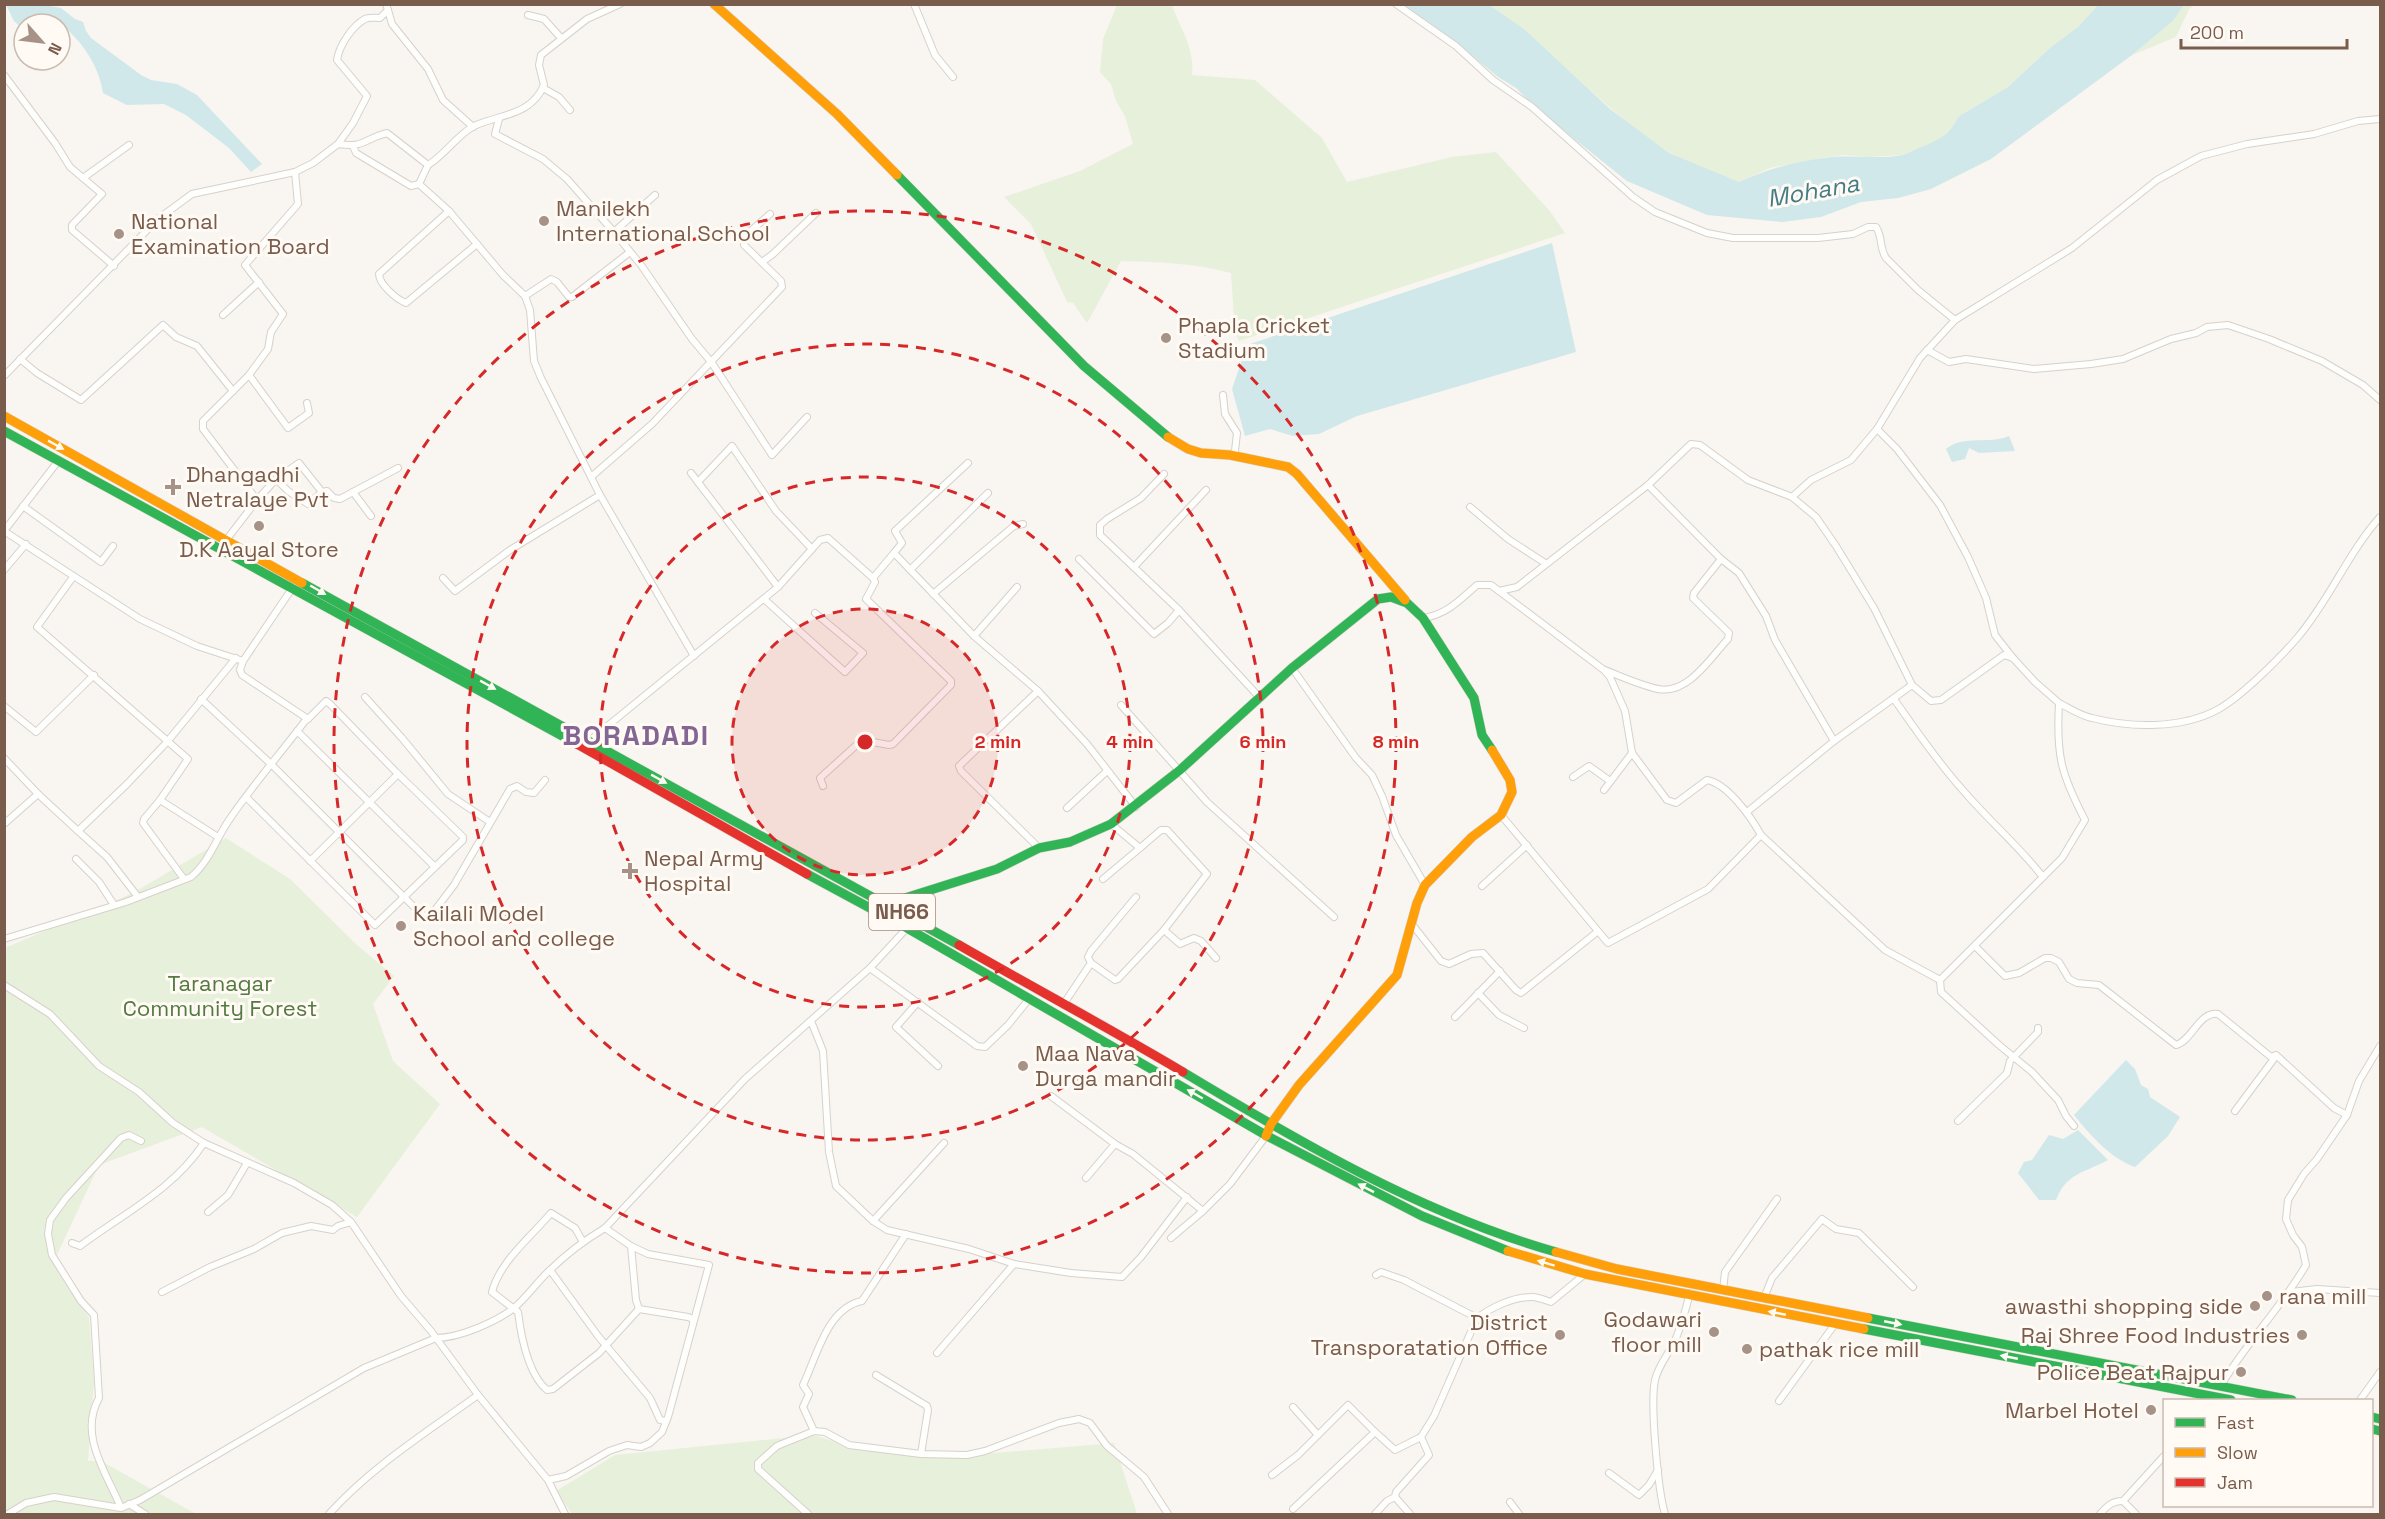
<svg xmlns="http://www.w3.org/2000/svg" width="2385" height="1519" viewBox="0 0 2385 1519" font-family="'Space Grotesk',sans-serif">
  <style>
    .green { fill: #e7f0db }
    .water { fill: #d0e8ea }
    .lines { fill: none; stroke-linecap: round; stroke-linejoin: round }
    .street-casing { stroke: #d7d1cb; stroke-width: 8 }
    .fast-casing { stroke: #d9d2cb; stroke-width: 10 }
    .slow-casing { stroke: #d9d2cb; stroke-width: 10 }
    .jam-casing { stroke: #d9d2cb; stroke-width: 10 }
    .street { stroke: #fefefd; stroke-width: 6 }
    .fast { stroke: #30b455; stroke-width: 9 }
    .slow { stroke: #ff9f0a; stroke-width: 9 }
    .jam { stroke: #e5322d; stroke-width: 9 }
    .oneway { fill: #fffaf3 }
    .ring { fill: none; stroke: #d62828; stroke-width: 3; stroke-dasharray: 10 8 }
    .poi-dot { fill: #a69286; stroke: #fffaf3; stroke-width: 2 }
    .labels { text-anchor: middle; stroke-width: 6; stroke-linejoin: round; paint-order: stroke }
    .shield { fill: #fffaf3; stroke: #a28b7f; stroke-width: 1.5 }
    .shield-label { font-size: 21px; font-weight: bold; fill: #7a5c4d }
    .poi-label { font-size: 22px; fill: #7a5c4d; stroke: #fffaf3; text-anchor: start }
    .park-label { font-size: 22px; fill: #537a41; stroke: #fffaf3 }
    .water-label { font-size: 24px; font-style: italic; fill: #437c86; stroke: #fffaf3 }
    .district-label { font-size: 28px; font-weight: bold; letter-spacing: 1.5px; fill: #846695; stroke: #fffaf3 }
    .centre { fill: #d62828; stroke: #fffaf3; stroke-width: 3 }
    .ring-label { font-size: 18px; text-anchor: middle; font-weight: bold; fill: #d62828; stroke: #fffaf3; stroke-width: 6; stroke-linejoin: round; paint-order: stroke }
  </style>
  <rect width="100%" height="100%" fill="#f9f5f0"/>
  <g class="green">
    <path d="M1117 5H1172C1180 29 1195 47 1192 75L1255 80 1322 138 1347 182 1452 157 1496 152 1549 210 1565 233 1239 341 1235 333 1231 273C1195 263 1158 262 1121 261L1087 323 1073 303 1067 302 1031 224 1004 197 1080 171 1133 144 1125 116 1116 101 1111 84 1100 72 1103 39Z"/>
    <path d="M1489 5H2098L2078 27 2051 47 2008 87 1959 117 1955 125 1938 141 1904 155 1867 157 1844 155 1822 158 1770 168 1739 182C1717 173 1686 164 1667 151 1602 109 1552 49 1489 5Z"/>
    <polygon points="2184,5 2194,5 2189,9 2176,37 2132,55 2173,21"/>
    <polygon points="226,838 290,879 357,945 394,976 373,1004 393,1061 440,1104 357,1217 202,1127 99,1165 56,1257 66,1282 89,1318 94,1381 88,1461 101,1461 196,1514 5,1514 5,948 133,893"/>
    <polygon points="803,1436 817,1436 863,1451 970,1455 1114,1443 1137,1514 572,1514 556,1491 615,1455"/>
  </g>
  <g class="water">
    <path d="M39 4 61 8 75 19 83 22 86 31 91 38 141 75 151 80 177 84 197 95 262 164 251 172 229 148 186 115 164 104 127 105 103 93C99 65 80 38 58 22L47 24H24V30L14 21 6 5Z"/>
    <path d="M1400 5H1489L1524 29 1610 109 1669 153 1739 182C1768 169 1793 162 1824 158 1850 154 1877 160 1903 155 1910 153 1917 148 1924 146 1941 139 1951 133 1958 117L2008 87 2051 47 2078 27 2098 5H2184L2173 21 2132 55 1991 159 1931 189 1898 198 1861 202 1821 217 1782 222 1707 215 1627 181 1538 110 1516 88 1498 77 1462 47Z"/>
    <polygon points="1552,243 1576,352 1357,416 1319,434 1293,436 1270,429 1245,436 1232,389 1247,345"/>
    <path d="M2009 436 2015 451 1979 453 1969 448 1965 459 1952 462 1946 449C1964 434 1989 445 2009 436Z"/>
    <path d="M2126 1060 2135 1069 2141 1085 2148 1089 2150 1097 2180 1117 2168 1136 2135 1167C2110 1158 2090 1135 2074 1115Z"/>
    <path d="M2078 1130 2108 1160C2085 1173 2067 1172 2056 1200H2039L2018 1173 2024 1162 2032 1160 2049 1135 2063 1139Z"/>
  </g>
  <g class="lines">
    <g class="street-casing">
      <g id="street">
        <polyline points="914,4 935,55 953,77"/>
        <path d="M1396 4 1456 46 1493 80 1532 107 1633 197 1655 212 1707 233 1733 238H1818L1853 234 1868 227H1876C1883 237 1879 248 1886 258L1918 290 1955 320"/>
        <polyline points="388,10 392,24 428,69 443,100 473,127"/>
        <polyline points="528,15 544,19 561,38"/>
        <polyline points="4,75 55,143 70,167 83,178"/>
        <polyline points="543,88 559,97 570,110"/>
        <polyline points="499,119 495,134 543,159 567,179 614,232 641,265 692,339 712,363 772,455 807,417"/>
        <path d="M338 144 353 123 367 96 337 60C339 46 352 26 365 19 369 17 374 18 380 18L388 10 386 4"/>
        <polyline points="353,146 356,153 411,186 419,184"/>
        <polyline points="428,165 419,184 449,211 503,275 525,296 530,310 534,361 541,378 600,495 694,656"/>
        <path d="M449 211 379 274C379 284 396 299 406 303L477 244"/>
        <polyline points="614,232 655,195"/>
        <polyline points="762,262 773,254 816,213"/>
        <polyline points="114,266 72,230 72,225 102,194 83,178 129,145"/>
        <polyline points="525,296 551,279 557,282 569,297 572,297 630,252"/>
        <polyline points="223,315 259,282"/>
        <polyline points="1927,350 1949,362 1966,359 2034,369 2091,364 2123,359 2171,339 2196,333 2207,327 2228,325 2269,339 2322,361 2363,385 2380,400"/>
        <polyline points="20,359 37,373 81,400 163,325 176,337 197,346 233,391"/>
        <polyline points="249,375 288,428 309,413 307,403"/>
        <path d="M4 376 158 219 192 194 295 172 313 163 338 144C366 148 363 139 387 133L428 165C445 155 458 134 474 126 500 114 531 116 544 85L539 65 541 55 587 19 620 4"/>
        <polyline points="1223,395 1225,414 1237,433 1235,451 1230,455"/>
        <polyline points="1877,429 1897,449 1940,505 1968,557 1986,598 1995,635 2013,658"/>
        <polyline points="691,473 778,587"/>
        <polyline points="1164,474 1141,498 1107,519 1100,525 1100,535 1179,610"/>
        <polyline points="591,477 652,424 782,287 781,281 744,245 744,237 770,214"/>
        <polyline points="276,479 299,463 322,492"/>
        <polyline points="698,482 732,446 776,511 812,549"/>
        <polyline points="1648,485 1721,559 1739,573 1766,616 1775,640 1834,741"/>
        <polyline points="353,492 371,516"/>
        <polyline points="257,500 276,479 288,491 308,504 322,492 327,491 334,498 340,499 398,468"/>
        <polyline points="23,506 101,562 113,546"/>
        <polyline points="1470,507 1508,539 1545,563"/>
        <polyline points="4,531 140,619 197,646 243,661 293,587"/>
        <polyline points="4,531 59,460"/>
        <polyline points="227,539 257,500 203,429 203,421 249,375 268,349 271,332 283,314 245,265 298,204 295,172"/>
        <polyline points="894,553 902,543 895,531 968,463"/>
        <polyline points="1079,559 1154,634 1168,623 1179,610 1260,698"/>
        <polyline points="1134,567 1206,490"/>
        <polyline points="4,570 26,544"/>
        <polyline points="910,570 988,493"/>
        <polyline points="73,577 37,627 188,759 160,800 218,837"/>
        <polyline points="443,578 455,591 510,550 600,495"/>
        <path d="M1499 591 1604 670 1610 677 1625 711 1632 753 1667 800 1676 803 1707 780C1728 784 1751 817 1761 835L1708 889 1608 943 1501 815"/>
        <polyline points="933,594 1014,526 1023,524"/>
        <polyline points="764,599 845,672 863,653 815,613"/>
        <path d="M1423 618C1446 615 1460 600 1477 585H1491L1499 591 1517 587 1648 485 1691 444 1700 445 1748 480 1792 497 1811 480 1851 460 1877 429 1920 358 1955 320 2072 248 2157 180 2201 156 2247 144 2314 134 2358 121 2380 119"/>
        <polyline points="974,636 1017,587"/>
        <polyline points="1292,668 1356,758 1372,775 1382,796 1396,835 1425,885"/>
        <path d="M1605 670C1622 677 1640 685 1658 689 1688 695 1711 657 1728 639L1729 633 1693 598 1694 593 1721 559"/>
        <polyline points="1038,691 1087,744 1136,807"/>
        <polyline points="365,697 402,738 448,794 490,822"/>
        <polyline points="201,699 272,765 421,914 429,918 454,885 510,789 517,786 526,792 534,793 545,780"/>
        <path d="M1894 699C1915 729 1936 760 1961 788 1987 819 2018 845 2043 877"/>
        <path d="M2059 703C2069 708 2081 716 2092 718 2131 728 2181 729 2217 710 2241 697 2280 658 2298 637 2330 599 2348 553 2380 517"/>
        <polyline points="1121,705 1207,802 1334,917"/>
        <polyline points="4,706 36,732 94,675"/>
        <polyline points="297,731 435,867"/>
        <polyline points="589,741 778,587 820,540 828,538 873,578 894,553 974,636 1038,691 959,766 961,771 1039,848"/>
        <polyline points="4,758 38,794"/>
        <polyline points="1573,777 1589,766 1610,781"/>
        <polyline points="823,786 820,778 862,740 889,745 893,744 951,685 951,681 866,599 875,582 873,578"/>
        <polyline points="1604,790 1632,753"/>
        <polyline points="246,797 375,925 463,840 463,837 396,772 330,704 326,701 308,719"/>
        <polyline points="160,800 144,819 143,823 184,879"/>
        <polyline points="1067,808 1107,771"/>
        <polyline points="1747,812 1834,741 1912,685 1874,608 1836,546 1816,517 1792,497"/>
        <polyline points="4,824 38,794 78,831 127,784 167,742 236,658"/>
        <polyline points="78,831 107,857 138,897"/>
        <path d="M1761 835 1885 950 1940 980 2062 858 2085 820C2061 774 2056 756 2059 703L2035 682 2013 658 2004 655 1941 700 1931 701 1912 685"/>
        <polyline points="76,859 99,882 114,905"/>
        <polyline points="310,861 398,774"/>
        <polyline points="1103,879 1140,848"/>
        <polyline points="1482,886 1527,845"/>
        <polyline points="1411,923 1441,961 1449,964 1471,954 1483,953 1516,990 1521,993 1597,932"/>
        <polyline points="1164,930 1180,944 1194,938 1201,941 1216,958"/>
        <path d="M4 939 126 902 191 877C209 862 216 839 229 820 252 786 280 754 305 721L308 719 242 675 240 670 243 661"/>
        <path d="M1975 946 2005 976 2019 973 2045 958H2051L2059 962 2069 979 2077 983 2099 985 2176 1045C2192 1041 2199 1011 2218 1014L2271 1057 2276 1055 2334 1108 2347 1115"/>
        <polyline points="1091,963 1115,980 1118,979 1164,930 1207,874 1167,830 1161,830 1140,848 1111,824"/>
        <polyline points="870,968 977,1046 985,1047 1008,1025 1029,999"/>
        <polyline points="1940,980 1941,992 1999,1045 2032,1072 2058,1100 2066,1116 2074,1126"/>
        <polyline points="4,985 50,1014 99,1066 139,1092 173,1123 204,1143 294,1183 332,1205 351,1222 401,1296 431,1331 478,1395 548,1480 565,1514"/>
        <polyline points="1478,993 1499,1015 1524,1028"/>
        <polyline points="918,1002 896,1027 938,1066"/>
        <polyline points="1063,1005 1091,963 1088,957 1091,951 1136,897"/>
        <polyline points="1455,1017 1500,971"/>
        <polyline points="811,1021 823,1051 829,1152 836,1186 873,1221 887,1230 969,1249 1014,1264 1071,1273 1122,1277 1141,1257 1187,1197"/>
        <polyline points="1051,1096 1115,1144"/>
        <polyline points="2235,1111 2276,1056"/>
        <polyline points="1958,1121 2007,1073 2010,1061 2038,1032 2038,1028"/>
        <polyline points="1086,1178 1115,1144 1133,1154 1203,1211 1230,1184 1266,1136"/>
        <polyline points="208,1212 228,1195 247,1163"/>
        <polyline points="873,1221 944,1143"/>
        <polyline points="1171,1238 1203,1211"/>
        <path d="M583 1242 575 1228 551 1213C531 1237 500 1261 492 1292L518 1312C521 1336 528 1374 547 1390L553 1389 599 1353 639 1309 636 1300 631 1246"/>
        <path d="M72 1243 80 1246C124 1213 173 1190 204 1143"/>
        <polyline points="550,1270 598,1336 650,1398 660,1420 666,1421"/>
        <polyline points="1376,1275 1381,1272 1404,1280 1477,1318"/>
        <polyline points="1723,1290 1725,1272 1777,1199"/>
        <polyline points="162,1292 210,1267 254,1249 282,1233 311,1226 333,1230 338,1226 351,1222"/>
        <polyline points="2291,1292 2317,1289 2380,1293"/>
        <polyline points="1764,1298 1772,1278 1822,1219 1836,1229 1859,1233 1913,1287"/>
        <polyline points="639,1309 688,1317 693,1319 693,1323"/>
        <polyline points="937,1353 1014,1264"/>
        <polyline points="876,1375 927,1406 928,1410 921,1454"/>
        <path d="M2220 1387C2245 1344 2281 1308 2306 1265L2302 1247 2293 1235 2286 1219 2288 1200 2304 1174 2317 1159 2347 1115 2359 1081 2380 1046"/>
        <polyline points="2360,1400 2380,1372"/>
        <polyline points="1779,1401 1835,1324"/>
        <polyline points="1293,1407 1318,1435"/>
        <path d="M814 1431 803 1407 809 1394 803 1385C817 1356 827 1308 862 1301L906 1234"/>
        <polyline points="1609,1473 1639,1495 1649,1485 1658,1470"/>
        <polyline points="1272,1475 1298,1455 1348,1405 1375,1432"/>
        <polyline points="548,1480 566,1476 609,1451 627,1445 641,1447 650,1443 662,1432 668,1417 709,1265 648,1254 631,1246 605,1228"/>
        <polyline points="1395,1497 1410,1514"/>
        <polyline points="1510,1502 1519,1514"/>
        <polyline points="129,1504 145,1514"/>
        <path d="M121 1508C107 1473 78 1436 99 1398L94 1315 81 1301 52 1255 48 1234 50 1220 66 1198 121 1138 129 1135 141 1141"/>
        <polyline points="1293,1509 1375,1432 1395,1450 1421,1437"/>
        <path d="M8 1514 26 1503 54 1497 121 1508 140 1500 364 1368 436 1338C459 1338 496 1322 514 1308 527 1297 537 1282 549 1271 566 1254 585 1240 605 1228L745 1079 870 968 907 928"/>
        <path d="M329 1514C371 1467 427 1432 478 1395"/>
        <polyline points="808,1514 758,1469 758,1463 777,1446 814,1431 825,1432 849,1445 921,1454 967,1455 985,1451 1059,1423 1079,1419 1090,1423 1107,1446 1144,1477 1168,1514"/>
        <path d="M1375 1514 1387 1501 1395 1497 1396 1492 1429 1455 1421 1437 1434 1416 1477 1318C1492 1307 1513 1297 1532 1297 1538 1297 1545 1300 1551 1302L1585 1274"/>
        <path d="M1665 1514C1658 1491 1650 1403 1655 1380 1659 1363 1670 1353 1676 1338 1682 1324 1686 1308 1690 1293"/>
        <path d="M2100 1514C2107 1506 2112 1501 2123 1501"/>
        <polyline points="2136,1514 2123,1501 2164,1456"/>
      </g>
    </g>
    <g class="fast-casing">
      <g id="fast">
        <polyline points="897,175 1084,366 1168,437"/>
        <polyline points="4,431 577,744"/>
        <polyline points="302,583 959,945"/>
        <polyline points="807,874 907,928 1269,1137 1422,1216 1508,1251"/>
        <polyline points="886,904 997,869 1039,848 1070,842 1111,824 1180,770 1292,668 1378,599 1391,597 1407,603 1423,618 1474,698 1482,735 1492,750"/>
        <path d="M1183 1072C1301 1143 1422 1214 1556 1252"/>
        <polyline points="1868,1318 2292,1400"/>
        <polyline points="1864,1329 2231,1400"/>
        <polyline points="2372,1417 2380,1419"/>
        <polyline points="2372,1429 2380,1431"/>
      </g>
    </g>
    <g class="slow-casing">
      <g id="slow">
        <polyline points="714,4 837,114 897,175"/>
        <polyline points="4,416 302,583"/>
        <polyline points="1168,437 1188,449 1201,453 1230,455 1288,467 1297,474 1405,600"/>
        <polyline points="1266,1136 1271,1124 1299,1085 1397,975 1417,903 1425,885 1472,837 1501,815 1512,792 1510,780 1492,750"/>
        <polyline points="1508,1251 1585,1274 1864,1329"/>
        <polyline points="1556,1252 1617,1269 1868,1318"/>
      </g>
    </g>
    <g class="jam-casing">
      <g id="jam">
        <polyline points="577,744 807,874"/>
        <path d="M959 945C1034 988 1109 1028 1183 1072"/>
      </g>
    </g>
    <use href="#street" class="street"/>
    <use href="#fast" class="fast"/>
    <use href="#slow" class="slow"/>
    <use href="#jam" class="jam"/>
  </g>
  <defs><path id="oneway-solid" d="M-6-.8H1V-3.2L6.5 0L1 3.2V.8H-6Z" transform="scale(1.5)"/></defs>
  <g class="oneway">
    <use href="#oneway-solid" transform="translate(56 445) rotate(29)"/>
    <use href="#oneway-solid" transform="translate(318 590) rotate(30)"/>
    <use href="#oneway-solid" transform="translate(488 685) rotate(29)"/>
    <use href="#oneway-solid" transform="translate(659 779) rotate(29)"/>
    <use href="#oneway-solid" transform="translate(1195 1094) rotate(-150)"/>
    <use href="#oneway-solid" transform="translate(1366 1188) rotate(-153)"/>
    <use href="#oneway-solid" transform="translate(1546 1263) rotate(-163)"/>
    <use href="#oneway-solid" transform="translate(1777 1313) rotate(-169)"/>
    <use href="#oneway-solid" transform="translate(1893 1323) rotate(11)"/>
    <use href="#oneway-solid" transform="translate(2009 1357) rotate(-169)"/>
  </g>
  <circle cx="865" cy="742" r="133" fill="#d62828" fill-opacity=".12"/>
  <g class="ring">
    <circle cx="865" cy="742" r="133"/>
    <circle cx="865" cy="742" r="265"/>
    <circle cx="865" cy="742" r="398"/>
    <circle cx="865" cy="742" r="531"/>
  </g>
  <g class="poi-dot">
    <circle cx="544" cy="221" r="6"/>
    <circle cx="119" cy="234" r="6"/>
    <circle cx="1166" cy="338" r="6"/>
    <path d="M170 478h6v6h6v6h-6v6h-6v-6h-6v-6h6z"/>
    <circle cx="259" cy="526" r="6"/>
    <path d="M627 862h6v6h6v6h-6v6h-6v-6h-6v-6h6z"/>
    <circle cx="401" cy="926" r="6"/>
    <circle cx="1023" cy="1066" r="6"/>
    <circle cx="2267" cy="1296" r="6"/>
    <circle cx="2255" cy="1306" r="6"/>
    <circle cx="1714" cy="1332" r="6"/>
    <circle cx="1560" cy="1335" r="6"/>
    <circle cx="2302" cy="1335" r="6"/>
    <circle cx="1747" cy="1349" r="6"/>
    <circle cx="2241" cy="1372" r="6"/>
    <circle cx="2151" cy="1410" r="6"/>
  </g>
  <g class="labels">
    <rect class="shield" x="869" y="894" width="66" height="36" rx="4.5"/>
    <g class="shield-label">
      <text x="902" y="919">NH66</text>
    </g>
    <g class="poi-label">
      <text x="556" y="216">Manilekh<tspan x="556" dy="25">International School</tspan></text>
      <text x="131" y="229">National<tspan x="131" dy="25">Examination Board</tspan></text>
      <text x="1178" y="333">Phapla Cricket<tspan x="1178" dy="25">Stadium</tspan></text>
      <text x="186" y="482">Dhangadhi<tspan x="186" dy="25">Netralaye Pvt</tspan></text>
      <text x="259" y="557" text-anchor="middle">D.K Aayal Store</text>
      <text x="644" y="866">Nepal Army<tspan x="644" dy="25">Hospital</tspan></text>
      <text x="413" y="921">Kailali Model<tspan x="413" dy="25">School and college</tspan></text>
      <text x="1035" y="1061">Maa Nava<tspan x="1035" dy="25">Durga mandir</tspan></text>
      <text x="2279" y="1304">rana mill</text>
      <text x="2243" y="1314" text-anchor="end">awasthi shopping side</text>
      <text x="1702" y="1327" text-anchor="end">Godawari<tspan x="1702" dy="25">floor mill</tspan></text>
      <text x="1548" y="1330" text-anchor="end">District<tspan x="1548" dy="25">Transporatation Office</tspan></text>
      <text x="2290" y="1343" text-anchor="end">Raj Shree Food Industries</text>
      <text x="1759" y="1357">pathak rice mill</text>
      <text x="2229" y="1380" text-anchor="end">Police Beat Rajpur</text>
      <text x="2139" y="1418" text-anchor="end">Marbel Hotel</text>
    </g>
    <g class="park-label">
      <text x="220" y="991">Taranagar<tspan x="220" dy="25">Community Forest</tspan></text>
    </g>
    <g class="water-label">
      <text transform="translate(1813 191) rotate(-10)" y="8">Mohana</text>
    </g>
    <g class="district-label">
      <text x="636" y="745">BORADADI</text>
    </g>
  </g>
  <circle cx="865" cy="742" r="9" class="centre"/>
  <g class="ring-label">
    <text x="998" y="748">2 min</text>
    <text x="1130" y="748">4 min</text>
    <text x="1263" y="748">6 min</text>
    <text x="1396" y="748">8 min</text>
  </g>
  <rect width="2385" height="1519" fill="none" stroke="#7a5c4d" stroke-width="12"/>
  <rect x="2163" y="1399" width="210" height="108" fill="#fffaf3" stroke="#cabbb1" stroke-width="1.5"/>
  <rect x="2175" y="1418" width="30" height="9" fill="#30b455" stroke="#cabbb1" stroke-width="1.5"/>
  <text x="2217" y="1429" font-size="18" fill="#7a5c4d">Fast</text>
  <rect x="2175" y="1448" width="30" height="9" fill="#ff9f0a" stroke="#cabbb1" stroke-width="1.5"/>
  <text x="2217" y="1459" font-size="18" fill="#7a5c4d">Slow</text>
  <rect x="2175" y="1478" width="30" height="9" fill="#e5322d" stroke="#cabbb1" stroke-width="1.5"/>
  <text x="2217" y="1489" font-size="18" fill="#7a5c4d">Jam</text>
  <g transform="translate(42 42) rotate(118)"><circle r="28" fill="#fffaf3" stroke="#cabbb1" stroke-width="1.5"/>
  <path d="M0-4.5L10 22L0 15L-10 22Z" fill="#a69286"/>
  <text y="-9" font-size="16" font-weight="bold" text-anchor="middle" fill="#7a5c4d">N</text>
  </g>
  <path d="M2181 39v9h166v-9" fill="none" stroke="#7a5c4d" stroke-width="3"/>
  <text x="2190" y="39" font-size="18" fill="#7a5c4d" stroke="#fffaf3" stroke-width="4.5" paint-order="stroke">200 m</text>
</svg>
